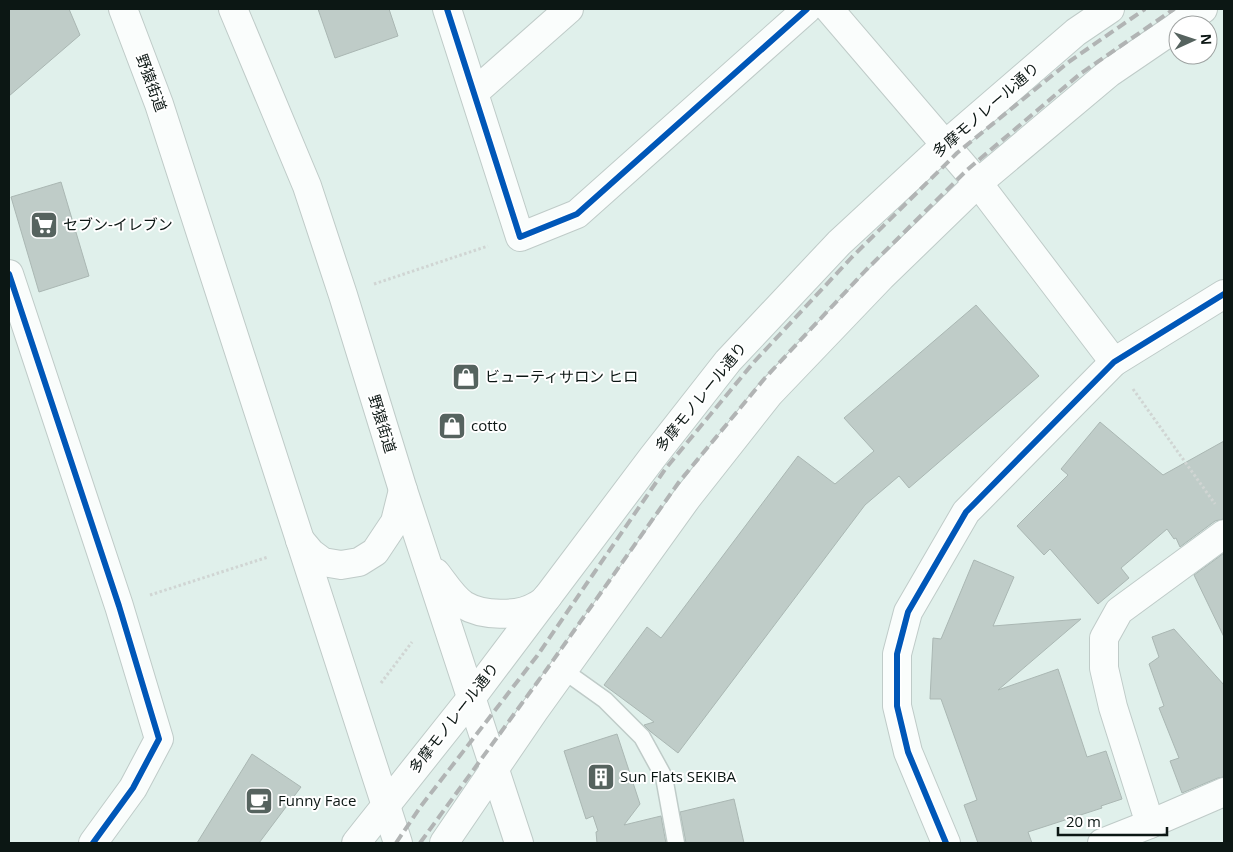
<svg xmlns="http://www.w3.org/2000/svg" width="1233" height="852" viewBox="0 0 1233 852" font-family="'Open Sans','Noto Sans JP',sans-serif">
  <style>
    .building { fill: #bfccc8; stroke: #aab7b3 }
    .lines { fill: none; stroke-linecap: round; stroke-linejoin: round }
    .service-casing { stroke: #bfcbc8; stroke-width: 19 }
    .minor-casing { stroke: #bfcbc8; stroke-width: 30 }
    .secondary-casing { stroke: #bfcbc8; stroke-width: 30 }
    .primary-casing { stroke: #bfcbc8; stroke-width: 30 }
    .path { stroke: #d0d5d3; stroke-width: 3; stroke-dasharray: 2.5 2.5; stroke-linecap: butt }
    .service { stroke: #fafdfc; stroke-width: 16 }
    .minor { stroke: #fafdfc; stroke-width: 28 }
    .secondary { stroke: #fafdfc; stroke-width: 28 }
    .primary { stroke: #fafdfc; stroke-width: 28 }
    .rail { stroke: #b1b4b4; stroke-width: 4; stroke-dasharray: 10 5; stroke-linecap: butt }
    .cycleway-casing { stroke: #fff; stroke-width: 9 }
    .cycleway { stroke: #0057b8; stroke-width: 6 }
    .labels { text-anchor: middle; stroke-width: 4; stroke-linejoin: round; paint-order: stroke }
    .street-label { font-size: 15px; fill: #0c1714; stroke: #fff }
    .poi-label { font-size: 15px; fill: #0c1714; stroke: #fff; text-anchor: start }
  </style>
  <rect width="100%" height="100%" fill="#e0f0eb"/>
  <g class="building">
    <polygon points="9,9 69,9 80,35 9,96"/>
    <polygon points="318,9 389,9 398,36 335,58"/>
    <polygon points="61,182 89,276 39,292 11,197"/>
    <polygon points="976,305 1039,376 909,488 899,476 865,505 678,753 651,732 644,725 654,722 604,685 647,627 661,638 798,456 835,484 874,451 844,418"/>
    <polygon points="1100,422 1163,475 1224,441 1224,519 1215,521 1180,547 1176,538 1174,539 1167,529 1121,568 1129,578 1098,604 1050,549 1044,555 1017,526 1068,475 1061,469"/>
    <polygon points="1224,553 1224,637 1194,575"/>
    <polygon points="974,560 1014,577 993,626 1081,619 998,690 1058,669 1087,757 1106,751 1122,799 1101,806 1102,808 1028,832 1032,843 978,843 964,805 977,800 941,699 930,699 933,638 941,639"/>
    <polygon points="1174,629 1224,685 1224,777 1218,778 1182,793 1170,761 1179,758 1159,708 1164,706 1149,664 1159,657 1152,637"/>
    <polygon points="617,734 640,804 624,825 661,816 666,843 597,843 596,832 598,831 593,816 586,819 564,751"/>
    <polygon points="252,754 301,787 259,843 197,843"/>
    <polygon points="734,799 744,843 686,843 680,812"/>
  </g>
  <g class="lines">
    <g class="service-casing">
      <polyline id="service" points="563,670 605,700 642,737 664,777 676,843"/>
    </g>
    <g class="minor-casing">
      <g id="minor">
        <polyline points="447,9 520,237 577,214 807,9"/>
        <polyline points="829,9 978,183 1114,362"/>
        <polyline points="475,92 569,9"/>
        <polyline points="9,274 119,606 159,739 133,788 93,843"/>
        <polyline points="1150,824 1224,792"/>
        <polyline points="946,843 908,752 897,706 897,654 908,612 966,512 1114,362 1224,294"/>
        <polyline points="1102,843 1150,824 1113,707 1104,668 1104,638 1119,611 1224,534"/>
      </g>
    </g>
    <g class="secondary-casing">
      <g id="secondary">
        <polyline points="1179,25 1203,9"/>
        <polyline points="356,843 472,697 652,458 728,361 839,243 946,144 1076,32 1110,9"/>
        <polyline points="444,843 534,711 687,498 769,394 881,277 978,183 1109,73 1178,26"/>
      </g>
    </g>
    <g class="primary-casing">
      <g id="primary">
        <polyline points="123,9 159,104 398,843"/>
        <polyline points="233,9 307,186 343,295 403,490 519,843"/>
        <polyline points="300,540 311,553 323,562 341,565 359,562 375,552 395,522 403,490"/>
        <path d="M436 573C444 583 453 598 464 605 482 616 518 617 536 606 541 604 545 600 548 596"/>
      </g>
    </g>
    <g class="path">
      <polyline points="374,284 488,246"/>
      <polyline points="1133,389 1215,504"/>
      <polyline points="150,595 268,557"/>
      <polyline points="381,683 412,642"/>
    </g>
    <use href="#service" class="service"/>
    <use href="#minor" class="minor"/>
    <use href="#secondary" class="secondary"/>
    <use href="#primary" class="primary"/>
    <g class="rail">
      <polyline points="396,843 421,806 537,656 666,468 754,362 852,257 957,153 1070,61 1145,9"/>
      <polyline points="420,843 547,669 679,482 765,378 866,270 967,170 1080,74 1174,9"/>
    </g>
    <g class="cycleway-casing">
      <g id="cycleway">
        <polyline points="447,9 520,237 577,214 807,9"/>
        <polyline points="9,274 119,606 159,739 133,788 93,843"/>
        <polyline points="946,843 908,752 897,706 897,654 908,612 966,512 1114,362 1224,294"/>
      </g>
    </g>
    <use href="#cycleway" class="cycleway"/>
  </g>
  <defs>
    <g id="supermarket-square" transform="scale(1.4375)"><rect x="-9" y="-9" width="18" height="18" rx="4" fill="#56635f" stroke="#fff"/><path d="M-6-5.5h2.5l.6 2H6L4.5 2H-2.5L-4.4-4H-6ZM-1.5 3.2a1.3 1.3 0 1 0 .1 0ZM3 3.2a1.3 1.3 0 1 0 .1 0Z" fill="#fff"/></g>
    <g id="shop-square" transform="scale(1.4375)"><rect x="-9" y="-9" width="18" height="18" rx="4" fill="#56635f" stroke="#fff"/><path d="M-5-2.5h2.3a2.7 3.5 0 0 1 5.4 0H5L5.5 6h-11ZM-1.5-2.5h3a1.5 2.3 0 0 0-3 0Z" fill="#fff"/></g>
    <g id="building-square" transform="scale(1.4375)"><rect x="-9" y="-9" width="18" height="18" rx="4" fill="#56635f" stroke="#fff"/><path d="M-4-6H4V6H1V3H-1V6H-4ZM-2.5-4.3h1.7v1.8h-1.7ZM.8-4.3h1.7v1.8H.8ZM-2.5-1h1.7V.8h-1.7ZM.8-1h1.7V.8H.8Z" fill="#fff"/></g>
    <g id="cafe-square" transform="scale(1.4375)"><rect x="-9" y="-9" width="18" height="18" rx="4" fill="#56635f" stroke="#fff"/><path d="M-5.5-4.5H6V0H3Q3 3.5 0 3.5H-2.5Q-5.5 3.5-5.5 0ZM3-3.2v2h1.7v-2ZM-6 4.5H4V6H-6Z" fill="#fff"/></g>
  </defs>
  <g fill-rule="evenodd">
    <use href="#supermarket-square" x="44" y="225"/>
    <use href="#shop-square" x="466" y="377"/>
    <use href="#shop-square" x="452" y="426"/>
    <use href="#building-square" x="601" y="777"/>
    <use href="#cafe-square" x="259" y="801"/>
  </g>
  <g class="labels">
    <g class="street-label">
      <text transform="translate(151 83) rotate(70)" y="5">野猿街道</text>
      <text transform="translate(986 110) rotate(-41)" y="5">多摩モノレール通り</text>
      <text transform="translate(701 397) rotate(-51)" y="5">多摩モノレール通り</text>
      <text transform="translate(382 424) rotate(73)" y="5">野猿街道</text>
      <text transform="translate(454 718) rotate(-52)" y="5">多摩モノレール通り</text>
    </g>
    <g class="poi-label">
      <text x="63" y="230">セブン-イレブン</text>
      <text x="485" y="382">ビューティサロン ヒロ</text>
      <text x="471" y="431">cotto</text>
      <text x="620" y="782">Sun Flats SEKIBA</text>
      <text x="278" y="806">Funny Face</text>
    </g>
  </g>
  <rect width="1233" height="852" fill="none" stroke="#0c1714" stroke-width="20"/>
  <g transform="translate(1193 40) rotate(87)"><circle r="24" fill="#ffffff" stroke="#9ea2a1"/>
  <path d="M0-4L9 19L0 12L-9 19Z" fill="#56635f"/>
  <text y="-8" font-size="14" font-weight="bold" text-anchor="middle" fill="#0c1714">N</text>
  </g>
  <path d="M1058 827v8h109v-8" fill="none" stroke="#0c1714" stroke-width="2.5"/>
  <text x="1066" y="827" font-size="15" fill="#0c1714" stroke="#ffffff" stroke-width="4" paint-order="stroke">20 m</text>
</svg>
